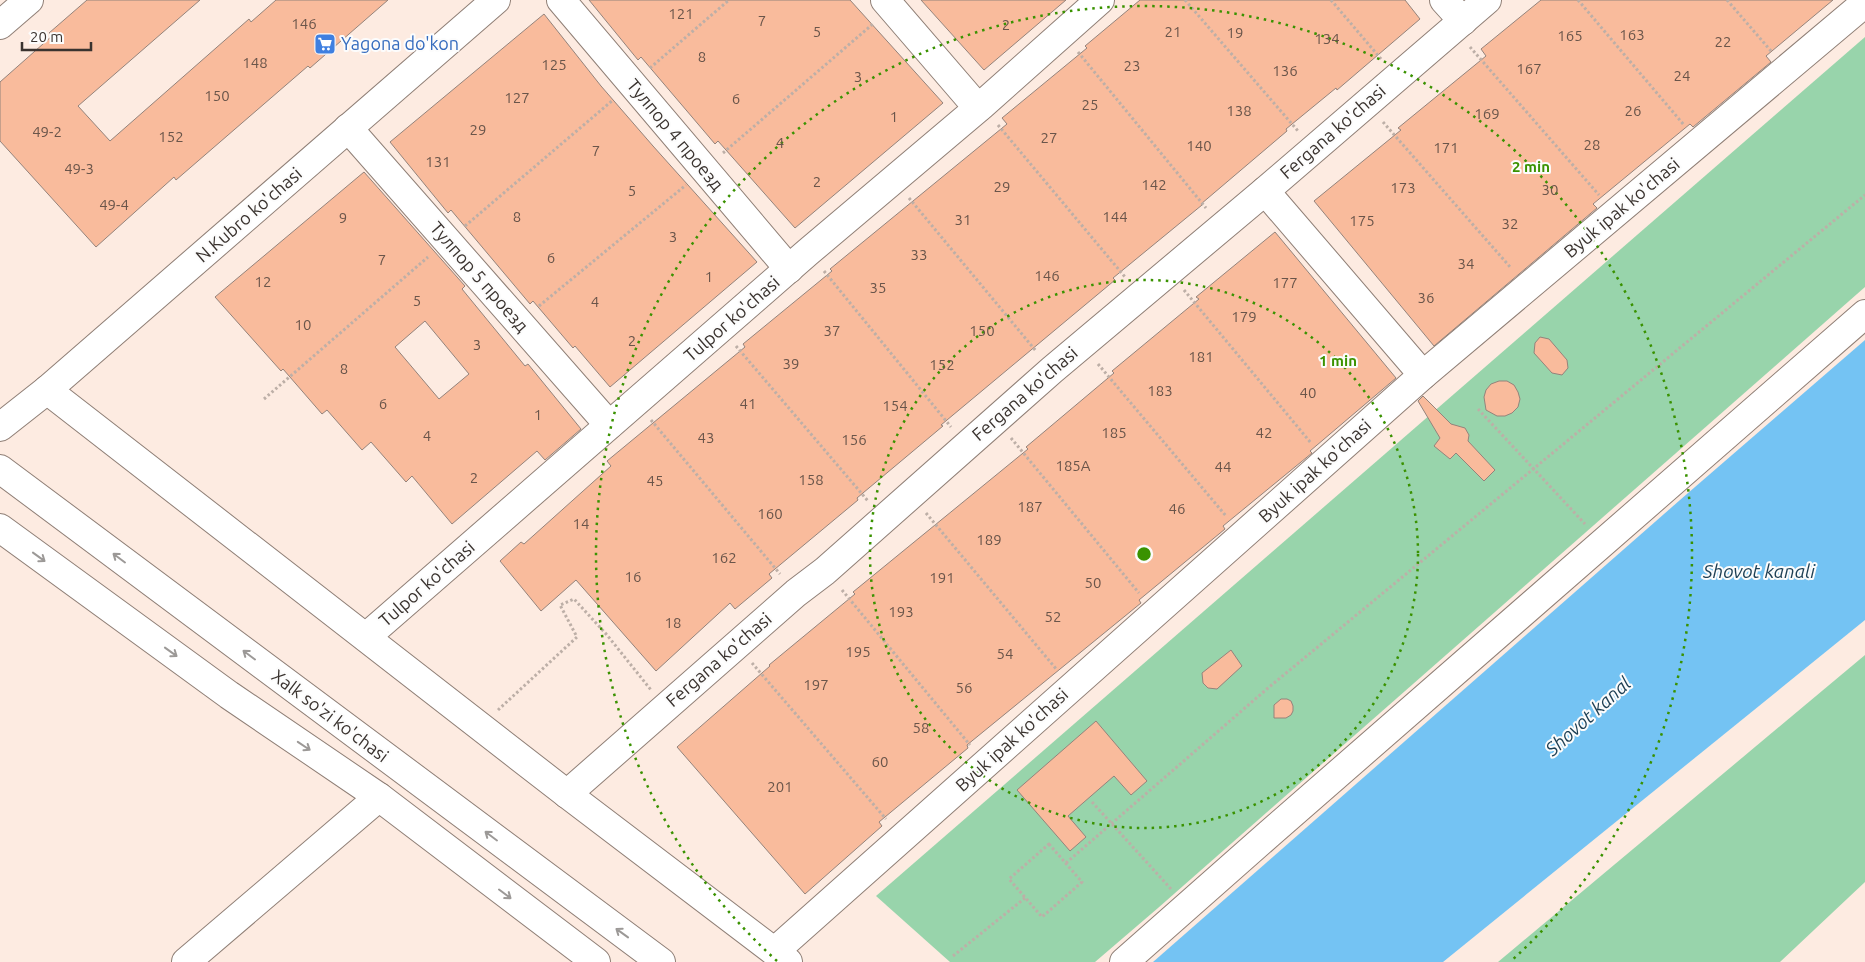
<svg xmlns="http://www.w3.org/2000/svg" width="1865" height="962" viewBox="0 0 1865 962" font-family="Ubuntu,sans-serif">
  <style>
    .green { fill: #98d4ab }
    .water { fill: #74c3f3 }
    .building { fill: #f9bb9c; stroke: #94837b; fill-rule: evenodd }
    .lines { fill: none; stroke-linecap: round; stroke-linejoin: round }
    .minor-casing { stroke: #8f7f76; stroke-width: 30 }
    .major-casing { stroke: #8f7f76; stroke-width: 30 }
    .path { stroke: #bdafa7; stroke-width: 3; stroke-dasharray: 2.5 2.5; stroke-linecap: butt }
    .minor { stroke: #fff; stroke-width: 28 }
    .major { stroke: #fff; stroke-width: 28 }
    .oneway { stroke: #9c9997 }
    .ring { fill: none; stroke: #3a9200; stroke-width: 2.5; stroke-dasharray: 2.5 5 }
    .labels { text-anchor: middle; stroke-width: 4; stroke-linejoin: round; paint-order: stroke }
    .number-label { font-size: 15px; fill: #6a554a }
    .shop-label { font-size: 18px; fill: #366cbe; stroke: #fcfcfc; text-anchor: start }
    .street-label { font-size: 18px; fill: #3a332f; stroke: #fcfcfc }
    .water-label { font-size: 19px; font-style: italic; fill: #1d3f54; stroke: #fcfcfc }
    .centre { fill: #3a9200; stroke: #fcfcfc; stroke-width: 2.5 }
    .ring-label { font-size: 15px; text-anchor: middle; font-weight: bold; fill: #3a9200; stroke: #fcfcfc; stroke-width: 4; stroke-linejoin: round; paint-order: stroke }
  </style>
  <rect width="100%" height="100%" fill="#fdebe1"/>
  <g class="green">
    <polygon points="1865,37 1865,287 1158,908 1095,962 950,962 876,896"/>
    <polygon points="1865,655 1865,882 1780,962 1498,962"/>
  </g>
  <polygon class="water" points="1865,340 1865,620 1443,962 1153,962 1680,500"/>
  <g class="building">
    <polygon points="87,0 200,0 78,106 110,141 249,19 251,22 276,0 388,0 310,68 308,66 176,180 174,177 96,247 0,141 0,82 52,36 49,33"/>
    <polygon points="589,0 850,0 943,103 795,228 718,141 715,144 641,57 638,60"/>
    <polygon points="921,0 1066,0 984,70"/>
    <polygon points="1140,0 1405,0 1420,19 1337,90 1336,88 1286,129 1287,131 1201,204 1202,205 1113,278 1115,280 941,425 943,426 857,498 858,500 769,574 772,578 735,609 730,603 656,671 576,580 541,611 500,561 521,542 524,544 611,466 607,461 745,347 743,344 832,271 830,269 1007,124 1002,118 1087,48 1085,46"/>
    <polygon points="1541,0 1833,0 1766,56 1771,62 1693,127 1690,124 1593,204 1597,208 1434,346 1314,201 1401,130 1398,128 1486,56 1481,49"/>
    <polygon points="544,14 601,86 653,146 757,262 610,387 575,346 573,348 533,301 530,304 451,210 448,213 390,142"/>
    <path d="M364 172 465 286 462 289 525 366 528 364 581 429 545 460 537 451 452 524 412 476 406 482 371 442 362 450 327 410 322 414 283 369 281 371 215 297ZM425 321 469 374 439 399 395 347Z"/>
    <polygon points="1275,232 1396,378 1310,451 1312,453 1223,526 1225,529 1139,600 1141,603 967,745 968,748 879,822 882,826 805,894 677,747 770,666 769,665 855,594 853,592 1028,449 1026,447 1114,373 1112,371 1199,299 1196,297"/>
    <polygon points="1540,337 1549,339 1567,360 1568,368 1562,375 1552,373 1534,353 1535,343"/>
    <polygon points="1499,381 1507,381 1514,385 1518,392 1520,399 1518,407 1512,413 1505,416 1497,416 1486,410 1484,397 1486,390 1491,384"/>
    <polygon points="1423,396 1451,424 1465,428 1469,435 1468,441 1495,470 1484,481 1456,453 1450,459 1434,446 1440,438 1418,401"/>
    <polygon points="1231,650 1242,666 1217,689 1208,688 1203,683 1202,673"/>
    <polygon points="1281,699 1287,699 1291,701 1293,706 1293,711 1291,715 1286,718 1274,718 1274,705"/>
    <polygon points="1096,721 1147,781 1131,795 1114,776 1068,816 1086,837 1070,851 1017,790"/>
  </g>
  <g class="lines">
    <g class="minor-casing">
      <g id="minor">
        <polyline points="561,0 789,269"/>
        <polyline points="885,0 978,108"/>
        <polyline points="1444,0 1463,21"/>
        <polyline points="0,25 29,0"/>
        <polyline points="348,128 609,425"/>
        <polyline points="1265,191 1423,375"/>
        <polyline points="47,390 567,794 788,962"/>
        <polyline points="0,427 47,390 496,0"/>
        <polyline points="366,637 808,252 982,105 1100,0"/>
        <polyline points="567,794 796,593 825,571 1052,370 1265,191 1487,0"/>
        <polyline points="775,951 1423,375 1865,3"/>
        <polyline points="186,962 379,797"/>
        <polyline points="1124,962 1269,834 1865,314"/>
      </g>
    </g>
    <g class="major-casing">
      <g id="major">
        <polyline points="0,469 661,962"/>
        <polyline points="0,528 229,695 379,797 596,962"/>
      </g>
    </g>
    <g class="path">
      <polyline points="1185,0 1298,131"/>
      <polyline points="1331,0 1381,59"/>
      <polyline points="1578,0 1684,125"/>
      <polyline points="1727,0 1771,51"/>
      <polyline points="1470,47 1599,195"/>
      <polyline points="1078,52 1206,208"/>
      <polyline points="650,68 729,0"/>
      <polyline points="1383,122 1511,268"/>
      <polyline points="998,125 1125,277"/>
      <polyline points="723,153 874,23"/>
      <polyline points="909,198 1036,351"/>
      <polyline points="465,226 613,100"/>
      <polyline points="824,271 951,427"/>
      <polyline points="1184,290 1311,443"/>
      <polyline points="539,306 686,185"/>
      <polyline points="736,346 868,501"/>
      <polyline points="1098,364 1226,516"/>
      <polyline points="264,399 428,257"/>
      <polyline points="1478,409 1585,524"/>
      <polyline points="651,420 780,574"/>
      <polyline points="1011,438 1139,593"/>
      <polyline points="926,513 1057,670"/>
      <polyline points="842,590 970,745"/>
      <polyline points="752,663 886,819"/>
      <polyline points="498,710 577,637 560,605 574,599 607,635 651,690"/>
      <polyline points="1092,802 1171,889"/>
      <polygon points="1049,844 1082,882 1042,917 1009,879"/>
      <polyline points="1066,863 1268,688 1865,195"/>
      <polyline points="953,956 1025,898"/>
    </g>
    <use href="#minor" class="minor"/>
    <use href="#major" class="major"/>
  </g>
  <defs><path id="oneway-shaft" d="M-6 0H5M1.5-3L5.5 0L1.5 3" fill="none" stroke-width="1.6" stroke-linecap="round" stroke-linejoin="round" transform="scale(1.25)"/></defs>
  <g class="oneway">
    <use href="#oneway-shaft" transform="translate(39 557) rotate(36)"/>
    <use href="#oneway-shaft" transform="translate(119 558) rotate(-143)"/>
    <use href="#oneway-shaft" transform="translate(171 652) rotate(36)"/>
    <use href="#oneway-shaft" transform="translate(249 655) rotate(-143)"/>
    <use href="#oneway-shaft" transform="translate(304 746) rotate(34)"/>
    <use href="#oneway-shaft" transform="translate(491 836) rotate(-143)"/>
    <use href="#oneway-shaft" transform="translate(505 894) rotate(37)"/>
    <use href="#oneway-shaft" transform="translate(622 933) rotate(-144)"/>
  </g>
  <g class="ring">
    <circle cx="1144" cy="554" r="274"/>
    <path d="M777 961A548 548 0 1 1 1511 961"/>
  </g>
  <defs>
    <g id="supermarket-square" transform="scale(1.125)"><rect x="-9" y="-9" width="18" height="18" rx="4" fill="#3f7fe0" stroke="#fcfcfc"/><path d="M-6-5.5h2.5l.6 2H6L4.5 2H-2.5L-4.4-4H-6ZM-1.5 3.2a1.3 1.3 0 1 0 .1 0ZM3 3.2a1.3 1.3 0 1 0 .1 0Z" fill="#fff"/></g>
  </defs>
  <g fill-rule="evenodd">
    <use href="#supermarket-square" x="325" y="44"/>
  </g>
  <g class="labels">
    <g class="number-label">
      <text x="681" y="19">121</text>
      <text x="762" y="26">7</text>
      <text x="304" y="29">146</text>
      <text x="1006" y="30">2</text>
      <text x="817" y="37">5</text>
      <text x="1173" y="37">21</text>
      <text x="1235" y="38">19</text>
      <text x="1632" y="40">163</text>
      <text x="1570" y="41">165</text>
      <text x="1327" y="44">134</text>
      <text x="1723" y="47">22</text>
      <text x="702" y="62">8</text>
      <text x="255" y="68">148</text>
      <text x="554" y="70">125</text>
      <text x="1132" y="71">23</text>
      <text x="1529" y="74">167</text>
      <text x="1285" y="76">136</text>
      <text x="1682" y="81">24</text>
      <text x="858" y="82">3</text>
      <text x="217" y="101">150</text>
      <text x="517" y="103">127</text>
      <text x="736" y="104">6</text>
      <text x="1090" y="110">25</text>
      <text x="1239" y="116">138</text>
      <text x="1633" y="116">26</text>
      <text x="1487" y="119">169</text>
      <text x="894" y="122">1</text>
      <text x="478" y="135">29</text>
      <text x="47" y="137">49-2</text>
      <text x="171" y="142">152</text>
      <text x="1049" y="143">27</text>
      <text x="780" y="148">4</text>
      <text x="1592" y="150">28</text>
      <text x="1199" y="151">140</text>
      <text x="1446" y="153">171</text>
      <text x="596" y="156">7</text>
      <text x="438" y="167">131</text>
      <text x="79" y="174">49-3</text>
      <text x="817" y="187">2</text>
      <text x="1154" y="190">142</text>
      <text x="1002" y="192">29</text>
      <text x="1403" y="193">173</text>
      <text x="1550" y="195">30</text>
      <text x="632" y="196">5</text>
      <text x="114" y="210">49-4</text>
      <text x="517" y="222">8</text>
      <text x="1115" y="222">144</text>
      <text x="343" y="223">9</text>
      <text x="963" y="225">31</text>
      <text x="1362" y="226">175</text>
      <text x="1510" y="229">32</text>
      <text x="673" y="242">3</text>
      <text x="919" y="260">33</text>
      <text x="551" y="263">6</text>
      <text x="382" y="265">7</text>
      <text x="1466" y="269">34</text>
      <text x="1047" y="281">146</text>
      <text x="709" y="282">1</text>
      <text x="263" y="287">12</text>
      <text x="1285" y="288">177</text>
      <text x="878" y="293">35</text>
      <text x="1426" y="303">36</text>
      <text x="417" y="306">5</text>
      <text x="595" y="307">4</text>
      <text x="1244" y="322">179</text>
      <text x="303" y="330">10</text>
      <text x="832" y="336">37</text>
      <text x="982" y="336">150</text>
      <text x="632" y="346">2</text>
      <text x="477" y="350">3</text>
      <text x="1201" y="362">181</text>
      <text x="791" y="369">39</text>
      <text x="942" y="370">152</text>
      <text x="344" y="374">8</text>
      <text x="1160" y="396">183</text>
      <text x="1308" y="398">40</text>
      <text x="383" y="409">6</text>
      <text x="748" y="409">41</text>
      <text x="895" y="411">154</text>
      <text x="538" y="420">1</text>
      <text x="1114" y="438">185</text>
      <text x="1264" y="438">42</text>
      <text x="427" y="441">4</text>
      <text x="706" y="443">43</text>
      <text x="854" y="445">156</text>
      <text x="1073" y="471">185А</text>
      <text x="1223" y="472">44</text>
      <text x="474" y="483">2</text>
      <text x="811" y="485">158</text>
      <text x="655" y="486">45</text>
      <text x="1030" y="512">187</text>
      <text x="1177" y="514">46</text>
      <text x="770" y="519">160</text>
      <text x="581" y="529">14</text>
      <text x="989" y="545">189</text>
      <text x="724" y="563">162</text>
      <text x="633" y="582">16</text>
      <text x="942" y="583">191</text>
      <text x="1093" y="588">50</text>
      <text x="901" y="617">193</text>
      <text x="1053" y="622">52</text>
      <text x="673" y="628">18</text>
      <text x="858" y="657">195</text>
      <text x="1005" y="659">54</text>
      <text x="816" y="690">197</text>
      <text x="964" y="693">56</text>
      <text x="921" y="733">58</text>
      <text x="880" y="767">60</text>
      <text x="780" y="792">201</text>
    </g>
    <g class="shop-label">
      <text x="341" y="50">Yagona do'kon</text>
    </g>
    <g class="street-label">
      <text transform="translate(1333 132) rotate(-41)" y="6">Fergana ko'chasi</text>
      <text transform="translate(675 135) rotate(50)" y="6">Тулпор 4 проезд</text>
      <text transform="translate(1622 208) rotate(-40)" y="6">Byuk ipak ko'chasi</text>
      <text transform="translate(249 215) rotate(-41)" y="6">N.Kubro ko'chasi</text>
      <text transform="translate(479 277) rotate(49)" y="6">Тулпор 5 проезд</text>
      <text transform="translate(732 319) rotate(-41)" y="6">Tulpor ko'chasi</text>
      <text transform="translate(1025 394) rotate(-41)" y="6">Fergana ko'chasi</text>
      <text transform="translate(1315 471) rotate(-42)" y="6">Byuk ipak ko'chasi</text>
      <text transform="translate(427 584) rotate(-41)" y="6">Tulpor ko'chasi</text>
      <text transform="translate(719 660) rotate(-41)" y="6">Fergana ko'chasi</text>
      <text transform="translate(330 716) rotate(37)" y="6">Xalk so'zi ko'chasi</text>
      <text transform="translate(1012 740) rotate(-42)" y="6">Byuk ipak ko'chasi</text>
    </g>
    <g class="water-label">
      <text x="1759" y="578">Shovot kanali</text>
      <text transform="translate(1588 716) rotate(-42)" y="7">Shovot kanal</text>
    </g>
  </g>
  <circle cx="1144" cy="554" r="8" class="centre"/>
  <g class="ring-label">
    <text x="1531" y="172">2 min</text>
    <text x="1338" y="366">1 min</text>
  </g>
  <path d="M22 42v8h69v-8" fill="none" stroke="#3a332f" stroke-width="2.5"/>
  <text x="30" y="42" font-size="15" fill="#3a332f" stroke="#fcfcfc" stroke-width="4" paint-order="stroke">20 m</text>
</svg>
